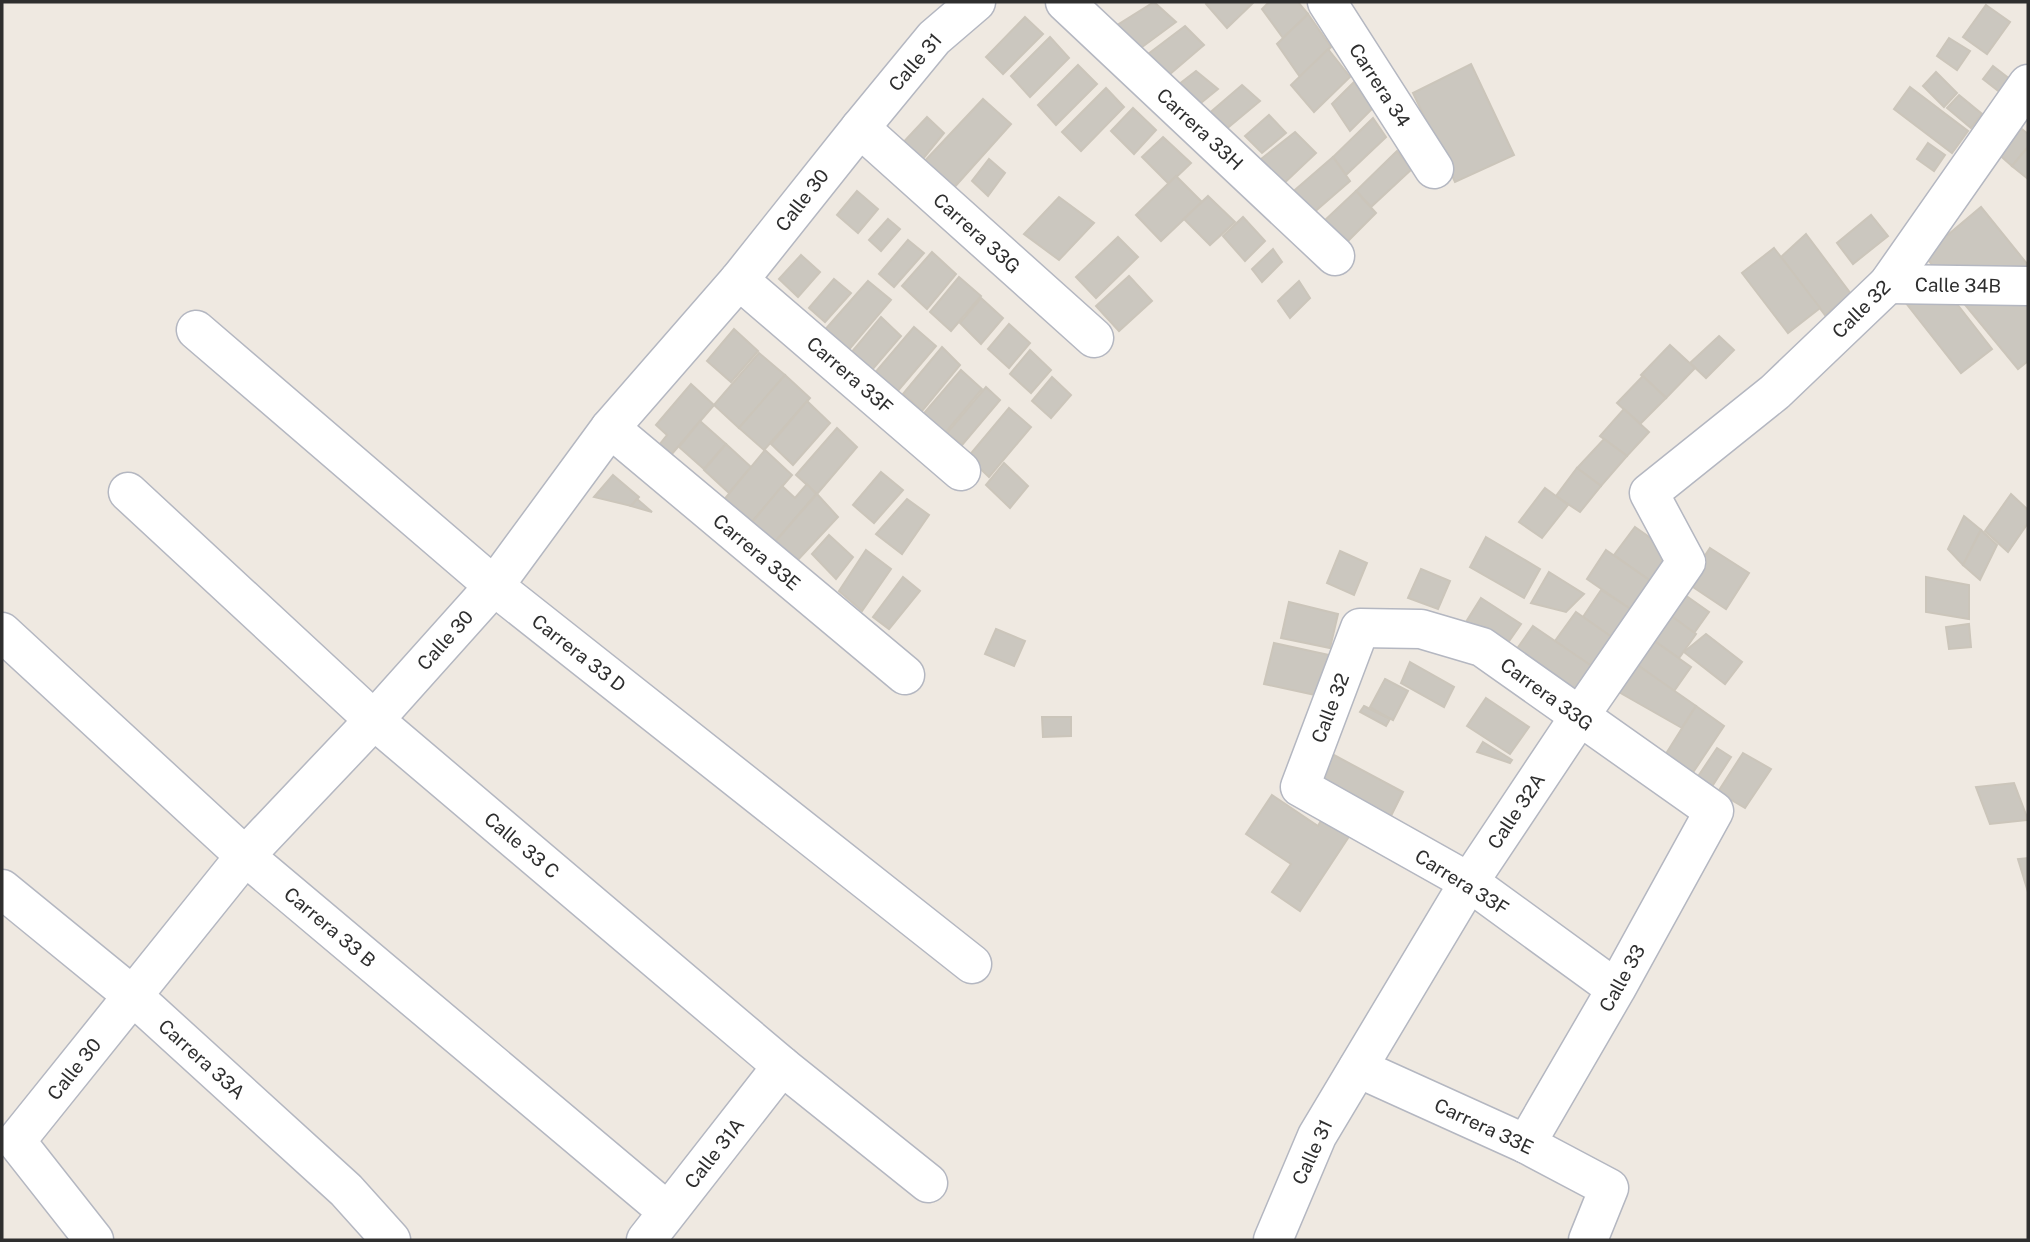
<svg xmlns="http://www.w3.org/2000/svg" width="2030" height="1242" viewBox="0 0 2030 1242" font-family="'Public Sans',sans-serif">
  <style>
    .building { fill: #cbc7bf; stroke: #cbc5ba; stroke-width: 2 }
    .lines { fill: none; stroke-linecap: round; stroke-linejoin: round }
    .minor-casing { stroke: #b4b7c1; stroke-width: 41 }
    .minor { stroke: #fff; stroke-width: 38 }
    .labels { text-anchor: middle; stroke-width: 7; stroke-linejoin: round; paint-order: stroke }
    .street-label { font-size: 19px; fill: #2e2e2e; stroke: #fff }
  </style>
  <rect width="100%" height="100%" fill="#efe9e1"/>
  <g class="building">
    <polygon points="1154,2 1176,22 1134,53 1111,29"/>
    <polygon points="1209,2 1254,2 1227,28 1206,4"/>
    <polygon points="1269,2 1298,2 1308,14 1283,38 1262,9"/>
    <polygon points="1986,5 2010,22 1987,54 1963,37"/>
    <polygon points="1308,14 1331,47 1300,77 1277,44"/>
    <polygon points="1025,17 1043,34 1003,74 986,57"/>
    <polygon points="1185,26 1204,45 1169,75 1148,54"/>
    <polygon points="1050,37 1069,58 1030,97 1011,76"/>
    <polygon points="1949,38 1970,51 1957,70 1937,56"/>
    <polygon points="1328,49 1350,77 1314,112 1291,85"/>
    <polygon points="1471,64 1514,155 1455,182 1413,93"/>
    <polygon points="1078,65 1097,84 1056,125 1038,105"/>
    <polygon points="1993,66 2011,80 2001,93 1983,79"/>
    <polygon points="1196,71 1218,89 1196,107 1174,88"/>
    <polygon points="1936,72 1957,93 1944,107 1923,86"/>
    <polygon points="1354,82 1373,108 1350,131 1332,104"/>
    <polygon points="1242,85 1260,101 1224,131 1206,116"/>
    <polygon points="1910,87 1968,131 1952,153 1894,109"/>
    <polygon points="1106,88 1124,107 1081,151 1062,132"/>
    <polygon points="1959,95 1982,114 1971,128 1947,108"/>
    <polygon points="983,99 1011,124 951,191 921,165"/>
    <polygon points="1133,108 1156,130 1134,154 1111,131"/>
    <polygon points="1269,115 1286,133 1262,153 1245,136"/>
    <polygon points="927,117 944,133 918,165 899,147"/>
    <polygon points="1373,118 1386,137 1346,175 1333,157"/>
    <polygon points="2008,118 2028,134 2028,147 2012,166 1987,144"/>
    <polygon points="1295,132 1316,153 1280,187 1256,163"/>
    <polygon points="1163,137 1191,163 1169,184 1142,157"/>
    <polygon points="1928,143 1945,155 1934,171 1917,159"/>
    <polygon points="2028,147 2028,179 2012,166"/>
    <polygon points="1397,151 1412,169 1371,207 1356,191"/>
    <polygon points="1333,157 1350,181 1311,215 1288,196"/>
    <polygon points="989,159 1005,173 988,196 972,181"/>
    <polygon points="1176,176 1202,202 1161,241 1136,215"/>
    <polygon points="857,191 878,209 858,233 837,215"/>
    <polygon points="1356,191 1376,213 1345,244 1322,223"/>
    <polygon points="1208,196 1235,222 1210,245 1184,219"/>
    <polygon points="1059,197 1094,223 1059,260 1024,234"/>
    <polygon points="1981,207 2028,265 2028,361 2018,369 1924,255"/>
    <polygon points="1871,215 1888,236 1853,264 1837,243"/>
    <polygon points="1243,217 1265,241 1245,261 1223,236"/>
    <polygon points="888,219 900,229 881,251 869,240"/>
    <polygon points="1806,234 1851,294 1825,315 1781,257"/>
    <polygon points="1118,237 1138,257 1096,298 1076,277"/>
    <polygon points="908,240 924,253 894,287 879,274"/>
    <polygon points="1774,248 1820,308 1788,333 1742,273"/>
    <polygon points="1273,249 1282,262 1262,282 1252,269"/>
    <polygon points="932,252 956,274 927,309 902,286"/>
    <polygon points="801,255 820,272 798,297 779,279"/>
    <polygon points="1929,268 1992,349 1961,373 1898,293"/>
    <polygon points="1129,276 1152,301 1119,331 1096,306"/>
    <polygon points="959,277 981,296 951,331 930,312"/>
    <polygon points="834,279 851,293 825,322 809,308"/>
    <polygon points="868,281 891,300 846,353 823,332"/>
    <polygon points="1299,281 1310,298 1290,318 1278,301"/>
    <polygon points="981,298 1003,318 981,344 960,323"/>
    <polygon points="881,317 901,336 871,371 851,353"/>
    <polygon points="1009,324 1030,343 1009,368 988,349"/>
    <polygon points="914,327 936,346 896,393 874,374"/>
    <polygon points="734,329 758,351 731,382 707,361"/>
    <polygon points="1719,336 1734,350 1706,378 1690,363"/>
    <polygon points="1670,345 1695,368 1666,398 1641,375"/>
    <polygon points="942,347 960,365 922,411 903,394"/>
    <polygon points="1030,350 1051,370 1031,393 1010,374"/>
    <polygon points="759,353 785,375 739,428 714,405"/>
    <polygon points="961,370 982,389 941,438 920,418"/>
    <polygon points="785,375 810,398 764,450 739,428"/>
    <polygon points="1643,376 1666,398 1640,424 1617,403"/>
    <polygon points="1052,377 1071,395 1051,418 1032,401"/>
    <polygon points="691,384 714,405 671,455 660,444 667,435 656,425"/>
    <polygon points="986,387 1000,400 962,445 947,433"/>
    <polygon points="807,401 830,423 793,465 771,444"/>
    <polygon points="1009,408 1031,427 989,477 968,457"/>
    <polygon points="1624,409 1649,432 1627,456 1600,436"/>
    <polygon points="700,421 726,444 704,469 679,447"/>
    <polygon points="837,428 857,447 817,494 796,475"/>
    <polygon points="1604,439 1627,456 1601,486 1577,468"/>
    <polygon points="726,444 751,467 729,493 704,470"/>
    <polygon points="765,450 792,475 749,525 723,501"/>
    <polygon points="1004,463 1028,486 1010,508 986,485"/>
    <polygon points="1577,468 1601,486 1580,512 1556,496"/>
    <polygon points="881,472 903,490 874,523 853,505"/>
    <polygon points="613,475 639,497 631,506 594,497"/>
    <polygon points="807,484 816,494 774,543 750,525 782,486 795,498"/>
    <polygon points="1545,488 1568,505 1542,538 1519,522"/>
    <polygon points="817,494 838,517 794,564 774,543"/>
    <polygon points="2011,494 2028,510 2028,523 2008,552 1985,531"/>
    <polygon points="637,499 652,512 631,506"/>
    <polygon points="907,499 929,515 902,554 876,534"/>
    <polygon points="1964,516 1981,530 1963,565 1948,549"/>
    <polygon points="1635,527 1672,553 1652,582 1614,555"/>
    <polygon points="1981,530 1997,545 1980,580 1963,565"/>
    <polygon points="829,535 853,557 836,579 812,554"/>
    <polygon points="1486,537 1540,569 1524,598 1470,567"/>
    <polygon points="1710,548 1749,573 1726,609 1687,583"/>
    <polygon points="866,550 891,569 862,611 839,591"/>
    <polygon points="1606,550 1652,582 1632,610 1587,579"/>
    <polygon points="1340,551 1367,563 1354,595 1327,583"/>
    <polygon points="1421,569 1450,581 1438,609 1408,598"/>
    <polygon points="1549,572 1584,594 1566,612 1531,603"/>
    <polygon points="903,577 920,591 889,629 873,617"/>
    <polygon points="1926,577 1969,585 1969,619 1926,612"/>
    <polygon points="1601,590 1632,610 1613,638 1583,617"/>
    <polygon points="1685,595 1709,612 1694,633 1670,615"/>
    <polygon points="1481,598 1521,624 1505,647 1466,622"/>
    <polygon points="1289,602 1338,614 1330,648 1281,638"/>
    <polygon points="1576,612 1613,638 1593,667 1555,641"/>
    <polygon points="1670,615 1696,634 1679,658 1653,640"/>
    <polygon points="1969,624 1971,647 1949,649 1946,627"/>
    <polygon points="1533,626 1593,667 1574,694 1514,653"/>
    <polygon points="996,629 1025,641 1014,666 985,654"/>
    <polygon points="1706,634 1742,662 1725,684 1684,652"/>
    <polygon points="1653,640 1691,667 1674,691 1636,664"/>
    <polygon points="1274,643 1329,655 1320,696 1264,684"/>
    <polygon points="1410,662 1454,687 1444,707 1401,683"/>
    <polygon points="1636,664 1696,706 1682,728 1617,691"/>
    <polygon points="1385,679 1408,691 1393,720 1370,707"/>
    <polygon points="1486,698 1529,727 1510,754 1467,726"/>
    <polygon points="1364,706 1390,719 1386,726 1360,712"/>
    <polygon points="1696,706 1724,726 1692,774 1664,757"/>
    <polygon points="1042,717 1071,717 1071,736 1043,737"/>
    <polygon points="1483,742 1509,758 1512,760 1510,763 1477,752"/>
    <polygon points="1717,748 1731,757 1711,788 1697,778"/>
    <polygon points="1743,753 1771,769 1745,808 1718,792"/>
    <polygon points="1332,754 1403,792 1386,826 1314,788"/>
    <polygon points="2014,783 2028,820 1990,824 1976,787"/>
    <polygon points="1272,795 1318,826 1323,817 1350,835 1300,911 1272,892 1291,864 1246,834"/>
    <polygon points="2028,858 2028,892 2018,859"/>
  </g>
  <g class="lines">
    <g class="minor-casing">
      <g id="minor">
        <polyline points="1065,2 1335,256"/>
        <polyline points="1327,2 1434,169"/>
        <polyline points="860,128 1094,338"/>
        <polyline points="739,280 961,471"/>
        <polyline points="1888,284 2028,286"/>
        <polyline points="196,330 494,586 972,964"/>
        <polyline points="610,428 905,675"/>
        <polyline points="128,492 374,720 782,1066 928,1183"/>
        <polyline points="2,632 245,856 667,1211"/>
        <polyline points="2,889 133,996 346,1190 391,1240"/>
        <polyline points="1358,1068 1526,1144 1609,1188 1588,1240"/>
        <polyline points="1526,1144 1616,989 1714,811 1482,647 1421,629 1360,628 1300,787 1469,882 1616,989"/>
        <polyline points="94,1240 16,1141 245,856 374,720 494,586 610,428 739,280 860,128 934,38 976,2"/>
        <polyline points="646,1240 782,1066"/>
        <polyline points="1273,1240 1317,1136 1469,882 1579,717 1686,562 1649,493 1775,392 1888,284 2028,84"/>
      </g>
    </g>
    <use href="#minor" class="minor"/>
  </g>
  <g class="labels">
    <g class="street-label">
      <text transform="translate(915 62) rotate(-49)" y="7">Calle 31</text>
      <text transform="translate(1380 85) rotate(57)" y="7">Carrera 34</text>
      <text transform="translate(1200 129) rotate(43)" y="7">Carrera 33H</text>
      <text transform="translate(802 200) rotate(-52)" y="7">Calle 30</text>
      <text transform="translate(977 233) rotate(42)" y="7">Carrera 33G</text>
      <text transform="translate(1958 285) rotate(1)" y="7">Calle 34B</text>
      <text transform="translate(1861 309) rotate(-45)" y="7">Calle 32</text>
      <text transform="translate(850 375) rotate(41)" y="7">Carrera 33F</text>
      <text transform="translate(757 552) rotate(40)" y="7">Carrera 33E</text>
      <text transform="translate(445 640) rotate(-48)" y="7">Calle 30</text>
      <text transform="translate(579 653) rotate(38)" y="7">Carrera 33 D</text>
      <text transform="translate(1547 694) rotate(36)" y="7">Carrera 33G</text>
      <text transform="translate(1330 708) rotate(-69)" y="7">Calle 32</text>
      <text transform="translate(1516 811) rotate(-56)" y="7">Calle 32A</text>
      <text transform="translate(522 845) rotate(40)" y="7">Calle 33 C</text>
      <text transform="translate(1462 882) rotate(32)" y="7">Carrera 33F</text>
      <text transform="translate(330 927) rotate(40)" y="7">Carrera 33 B</text>
      <text transform="translate(1622 978) rotate(-61)" y="7">Calle 33</text>
      <text transform="translate(202 1059) rotate(42)" y="7">Carrera 33A</text>
      <text transform="translate(74 1069) rotate(-51)" y="7">Calle 30</text>
      <text transform="translate(1484 1126) rotate(25)" y="7">Carrera 33E</text>
      <text transform="translate(1312 1152) rotate(-65)" y="7">Calle 31</text>
      <text transform="translate(714 1153) rotate(-52)" y="7">Calle 31A</text>
    </g>
  </g>
  <rect width="2030" height="1242" fill="none" stroke="#2e2e2e" stroke-width="7"/>
</svg>
